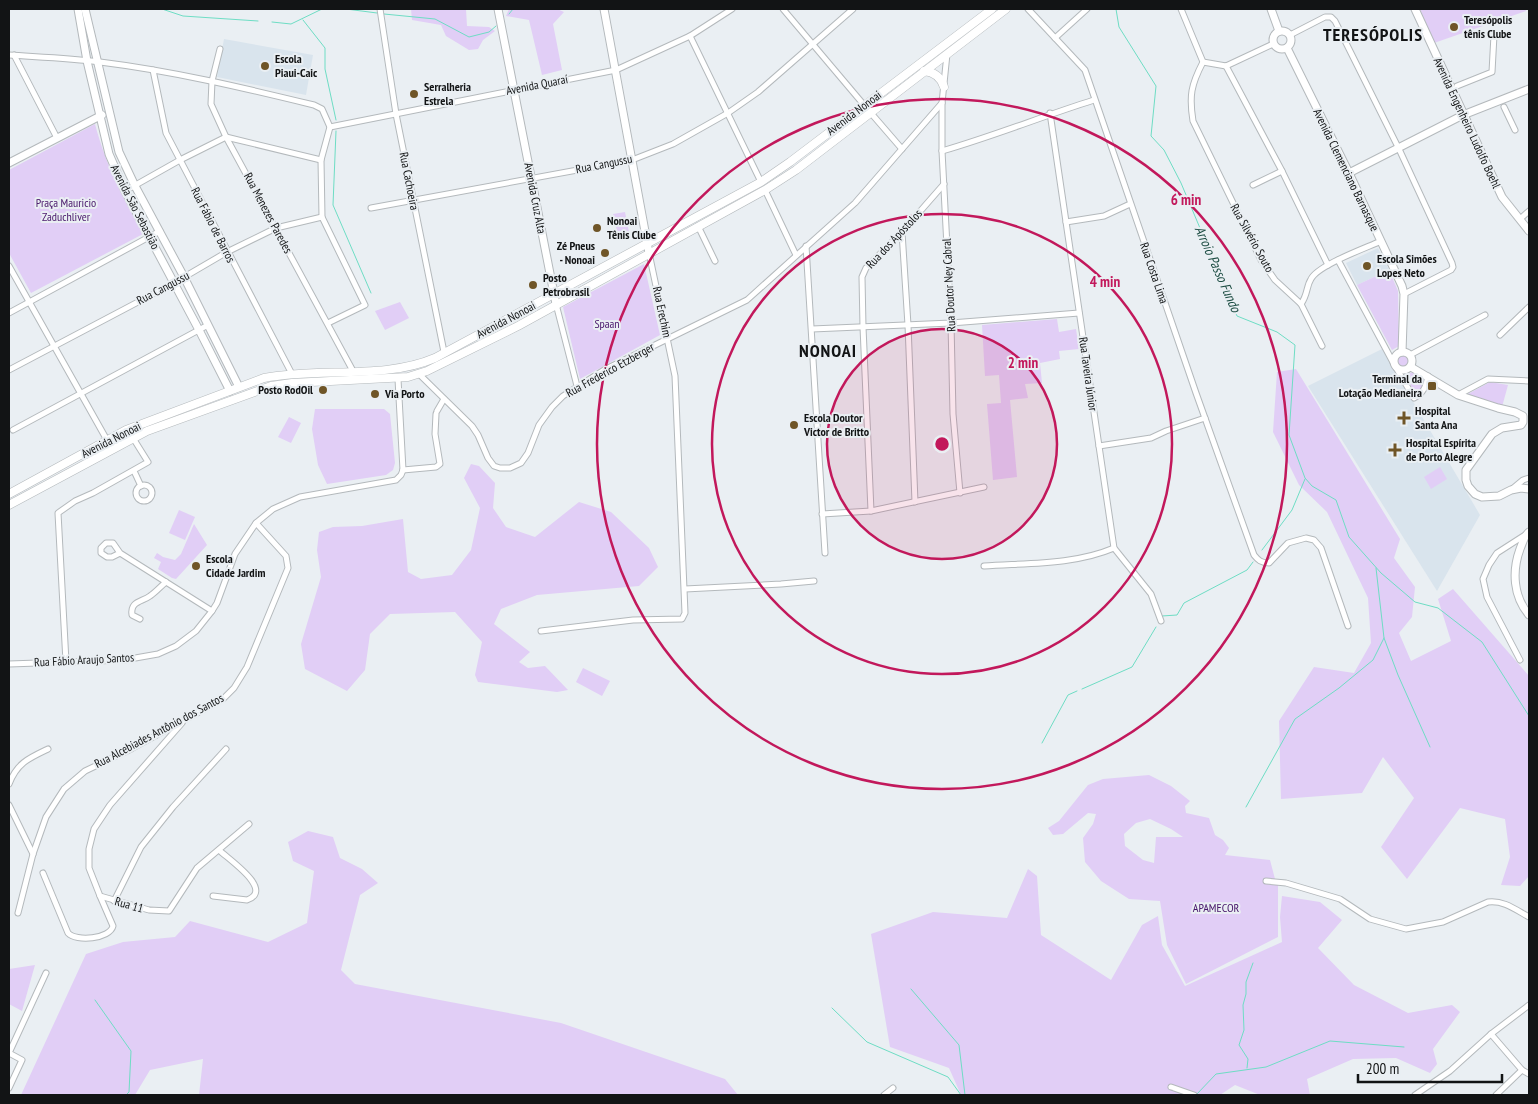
<svg xmlns="http://www.w3.org/2000/svg" width="1538" height="1104" viewBox="0 0 1538 1104" font-family="'PT Sans Narrow',sans-serif">
  <style>
    .built { fill: #d9e4ed }
    .green { fill: #e1cef6; fill-rule: evenodd }
    .lines { fill: none; stroke-linecap: round; stroke-linejoin: round }
    .stream { stroke: #6eddc4; stroke-width: 1 }
    .street-casing { stroke: #b4b9bc; stroke-width: 7 }
    .secondary-casing { stroke: #b4b9bc; stroke-width: 9 }
    .primary-casing { stroke: #b4b9bc; stroke-width: 9 }
    .street { stroke: #fff; stroke-width: 5 }
    .secondary { stroke: #fff; stroke-width: 7 }
    .primary { stroke: #fff; stroke-width: 8 }
    .ring { fill: none; stroke: #c2185b; stroke-width: 2.5 }
    .poi-dot { fill: #6f5527; stroke: #eaeff3; stroke-width: 2 }
    .labels { text-anchor: middle; stroke-width: 4; stroke-linejoin: round; paint-order: stroke }
    .poi-label { font-size: 12px; font-weight: bold; fill: #121415; stroke: #eaeff3; text-anchor: start }
    .street-label { font-size: 12px; fill: #121415; stroke: #eaeff3 }
    .park-label { font-size: 12px; fill: #47156a; stroke: #eaeff3 }
    .water-label { font-size: 14px; font-style: italic; fill: #1e4e44; stroke: #eaeff3 }
    .district-label { font-size: 18px; font-weight: bold; letter-spacing: 1px; fill: #121415; stroke: #eaeff3 }
    .centre { fill: #c2185b; stroke: #eaeff3; stroke-width: 2.5 }
    .ring-label { font-size: 15px; text-anchor: middle; font-weight: bold; fill: #c2185b; stroke: #eaeff3; stroke-width: 4; stroke-linejoin: round; paint-order: stroke }
  </style>
  <rect width="100%" height="100%" fill="#eaeff3"/>
  <g class="built">
    <polygon points="224,39 313,55 306,95 217,77"/>
    <polygon points="1378,248 1389,270 1357,285 1346,263"/>
    <polygon points="1382,349 1480,515 1437,591 1308,386"/>
  </g>
  <g class="green">
    <polygon points="411,9 466,9 467,26 489,27 495,31 483,40 478,49 469,50 446,36 441,25 412,20"/>
    <polygon points="509,9 557,9 564,12 553,24 562,70 542,75 529,20 506,16"/>
    <polygon points="1420,9 1525,9 1526,11 1434,43"/>
    <path d="M95 124C106 166 123 197 143 234L31 293 9 253V170Z"/>
    <polygon points="625,212 630,237 619,240 613,214"/>
    <polygon points="644,264 660,335 580,379 563,307"/>
    <polygon points="1389,270 1398,291 1399,346 1392,350 1357,285"/>
    <polygon points="400,302 409,318 385,330 375,311"/>
    <polygon points="1057,319 1059,332 1076,329 1079,349 1059,351 1060,359 1040,363 1042,383 1025,384 1028,398 1010,400 1017,477 993,480 987,404 1001,403 999,375 985,376 982,325"/>
    <circle cx="1403" cy="361" r="7"/>
    <polygon points="1296,369 1400,539 1394,558 1415,587 1412,617 1399,633 1411,661 1451,641 1438,599 1453,589 1529,676 1529,876 1520,886 1501,885 1510,857 1505,819 1460,808 1407,879 1381,847 1414,798 1383,757 1362,793 1281,799 1279,721 1314,667 1354,673 1371,643 1368,598 1327,512 1299,485 1273,432 1277,372"/>
    <polygon points="1413,372 1425,378 1423,387 1416,395 1405,375"/>
    <polygon points="1490,382 1508,385 1502,407 1468,394"/>
    <polygon points="315,409 384,409 390,414 395,463 393,470 386,475 327,484 318,465 312,429"/>
    <polygon points="289,417 301,423 291,443 278,437"/>
    <polygon points="471,464 479,466 495,483 493,508 506,527 535,537 579,502 611,512 649,548 658,567 639,586 537,595 501,609 494,624 530,652 519,662 528,668 545,666 568,690 557,692 478,682 475,675 482,642 455,612 390,614 370,634 365,670 347,691 305,669 301,644 321,577 317,550 319,532 333,527 362,526 403,519 408,572 421,579 452,575 471,550 480,508 464,478"/>
    <polygon points="1440,467 1447,479 1431,489 1424,477"/>
    <polygon points="179,510 195,517 185,540 169,533"/>
    <polygon points="194,524 207,545 176,579 172,578 158,569 161,562 154,558 157,553 163,557 175,560 181,554"/>
    <polygon points="583,668 610,681 602,696 576,682"/>
    <path d="M1149 775 1171 786 1190 801 1185 806 1186 813 1209 818 1215 835 1223 840 1229 848 1225 855 1270 860 1275 879H1266V884L1278 885V937L1186 984 1167 945 1160 901 1129 899 1101 881 1085 862 1083 838 1093 824 1096 814 1088 813 1063 834 1053 835 1048 828 1059 821 1088 785 1103 779ZM1150 819 1171 829 1183 837H1156L1154 863 1143 860 1125 846 1124 834 1136 823Z"/>
    <polygon points="308,831 333,837 340,858 362,869 378,883 360,895 341,970 355,984 561,1023 725,1079 738,1095 199,1095 203,1059 150,1070 135,1095 21,1095 86,954 123,942 175,937 190,921 268,942 307,923 314,871 293,861 288,842"/>
    <polygon points="1028,869 1037,876 1041,935 1111,980 1142,925 1158,916 1162,945 1185,986 1282,942 1280,917 1282,896 1320,902 1342,920 1318,948 1354,985 1408,1013 1452,1005 1460,1012 1433,1049 1437,1064 1430,1073 1396,1058 1353,1059 1307,1079 1310,1095 1260,1095 1235,1085 1220,1095 961,1095 949,1068 890,1047 871,934 933,912 1007,918"/>
    <polygon points="35,965 22,1011 9,1004 9,969"/>
  </g>
  <g class="lines">
    <g class="stream">
      <polyline points="162,9 183,16 258,21"/>
      <polyline points="346,9 377,13"/>
      <polyline points="1116,9 1119,27 1156,86 1151,136 1164,150 1181,183 1237,316 1277,332 1295,345 1289,435 1305,478 1312,486 1336,500 1349,537 1381,573 1415,602 1438,608 1482,642 1529,716"/>
      <polyline points="384,14 435,19 469,37 489,32 496,26"/>
      <polyline points="509,14 513,9"/>
      <polyline points="303,20 325,48 325,69 336,120"/>
      <polyline points="272,22 291,24 322,9 335,9"/>
      <polyline points="336,131 333,205 371,293"/>
      <polyline points="1262,550 1292,510 1305,479"/>
      <polyline points="1376,568 1384,638 1398,675 1430,747"/>
      <polyline points="1162,616 1177,615 1184,603 1247,570 1253,562"/>
      <polyline points="1082,689 1132,667 1156,627"/>
      <polyline points="1042,743 1068,695 1077,691"/>
      <polyline points="1246,807 1295,719 1339,688 1373,660 1384,638"/>
      <polyline points="911,989 959,1045 965,1095"/>
      <polyline points="95,1000 131,1051 129,1092 126,1095"/>
      <polyline points="832,1008 867,1042 948,1077 961,1095"/>
      <polyline points="1247,1068 1248,1059 1239,1045 1244,1030 1243,1005 1246,994 1246,982 1253,963"/>
      <polyline points="1197,1094 1216,1074 1266,1067 1330,1041 1404,1047"/>
    </g>
    <g class="street-casing">
      <g id="street">
        <polyline points="380,9 396,114 444,352"/>
        <polyline points="783,9 864,105"/>
        <path d="M1028 9 1085 70 1196 393 1254 555C1258 560 1261 563 1269 563L1288 543 1306 538 1314 540 1321 548 1348 626"/>
        <path d="M1181 9 1203 62C1191 85 1189 96 1193 121L1261 260 1275 280 1301 304 1322 346"/>
        <polyline points="1290,35 1325,17 1331,17 1335,21 1399,149 1452,263 1453,267 1451,270 1404,294"/>
        <polyline points="690,36 761,182"/>
        <polyline points="1055,38 1087,9"/>
        <polyline points="220,49 212,81 211,104 226,137 353,371"/>
        <polyline points="947,54 942,103 942,151 951,323 953,414 960,493"/>
        <path d="M9 55C39 57 70 58 100 62 173 71 244 88 314 105L322 109 330 127 321 160 322 217 365 305 328 323"/>
        <polyline points="14,55 57,138"/>
        <polyline points="1203,62 1226,66"/>
        <polyline points="1226,66 1282,171 1328,265"/>
        <polyline points="1226,66 1273,44"/>
        <polyline points="153,70 166,133 292,374"/>
        <polyline points="1457,86 1492,72 1494,35"/>
        <polyline points="1504,107 1515,130"/>
        <polyline points="870,112 902,149"/>
        <polyline points="1050,113 1114,548 1151,594 1161,621"/>
        <polyline points="330,127 616,70 690,36 732,9"/>
        <path d="M942 151C994 136 1043 116 1094 100"/>
        <polyline points="1253,185 1282,171"/>
        <polyline points="765,190 796,255"/>
        <polyline points="125,191 180,160 226,137 321,160"/>
        <polyline points="371,208 632,160 673,144 728,113 758,92 853,9"/>
        <polyline points="1520,219 1529,211"/>
        <polyline points="1066,222 1104,216 1130,204"/>
        <polyline points="698,226 715,261"/>
        <polyline points="902,232 908,325 915,502"/>
        <polyline points="806,246 825,553"/>
        <path d="M1338 260 1395 366 1414 398C1424 393 1426 386 1428 376"/>
        <polyline points="9,266 112,449"/>
        <polyline points="556,304 577,386"/>
        <path d="M1301 304C1308 294 1306 287 1311 279 1318 265 1366 248 1381 241"/>
        <polyline points="9,313 160,231"/>
        <polyline points="812,329 951,323 1079,313"/>
        <polyline points="1500,335 1529,307"/>
        <polyline points="1410,355 1485,315"/>
        <polyline points="9,370 174,283 227,252 276,228 322,217"/>
        <polyline points="420,375 472,426 478,435 488,458 494,466 500,468 510,468 521,463 528,453 539,425 552,407 563,396 604,370 747,300 855,203 942,103"/>
        <polyline points="398,379 403,470"/>
        <polyline points="1458,395 1488,379 1529,381"/>
        <polyline points="437,411 444,399"/>
        <polyline points="13,430 208,325"/>
        <polyline points="1099,446 1151,438 1166,431 1205,418"/>
        <polyline points="403,470 436,467 440,464 435,434 436,414"/>
        <polyline points="134,471 141,486"/>
        <circle cx="144" cy="493" r="8"/>
        <polyline points="1511,490 1523,480 1529,478"/>
        <polyline points="871,511 863,327 862,277 866,268 902,232 944,184"/>
        <polyline points="822,514 871,511 984,487"/>
        <polyline points="120,553 112,557 107,557 101,553 101,548 106,543 113,543 120,553 212,611"/>
        <path d="M984 566C1027 563 1074 565 1114 548"/>
        <polyline points="685,589 781,584 814,581"/>
        <path d="M140 619 132 615C130 601 142 602 150 596 156 592 161 586 166 582"/>
        <polyline points="541,631 633,620 682,619 685,613 675,376 649,253"/>
        <polyline points="1520,660 1487,597 1483,579 1489,565 1497,553 1525,535"/>
        <polyline points="66,662 58,513 75,501 93,493 148,462 133,438"/>
        <polyline points="9,664 124,660 158,654 176,646 196,631 212,611 217,603 235,554 256,523 273,509 300,497 396,480 401,475 403,470"/>
        <polyline points="182,723 110,805 94,829 89,849 89,868 100,896 149,910 169,911 197,868 249,824"/>
        <path d="M9 784C17 763 29 758 48 749"/>
        <polyline points="9,805 33,854"/>
        <path d="M43 873 68 933C76 942 110 939 113 926L100 896"/>
        <path d="M1266 881 1286 883 1340 899 1370 919 1406 929 1443 922 1488 902C1504 900 1516 910 1529 917"/>
        <path d="M213 896 247 900C275 890 228 859 219 850"/>
        <polyline points="114,901 141,847 173,807 226,749"/>
        <polyline points="18,913 33,854 46,817 64,789 85,771 131,749 223,699 234,688 247,667 288,568 286,556 256,523"/>
        <polyline points="1491,1034 1522,1070 1529,1074"/>
        <polyline points="1171,1087 1194,1095"/>
        <polyline points="9,1088 22,1060 9,1053 46,973"/>
        <polyline points="884,1095 893,1088"/>
        <polyline points="1415,1095 1450,1071 1491,1034 1529,1005"/>
        <polyline points="1496,1095 1522,1070"/>
      </g>
    </g>
    <g class="secondary-casing">
      <g id="secondary">
        <polyline points="78,9 87,61 109,154 125,191 199,330 230,391"/>
        <polyline points="85,9 119,152 135,186 184,277 239,387"/>
        <polyline points="498,9 556,304"/>
        <polyline points="604,9 649,253"/>
        <polyline points="1271,9 1279,31"/>
        <polyline points="1415,9 1502,197 1529,231"/>
        <circle cx="1282" cy="40" r="9"/>
        <polyline points="1287,48 1349,173 1402,286 1404,294 1402,352"/>
        <polyline points="9,163 102,115"/>
        <polyline points="1349,173 1463,115 1529,89"/>
        <circle cx="1403" cy="361" r="9"/>
        <polyline points="1411,367 1458,395 1498,408 1515,412 1523,416 1523,422 1521,425 1502,428 1492,434 1466,470 1466,480 1468,486 1475,494 1482,497 1499,496 1511,490 1521,488 1529,489"/>
        <path d="M1529 532C1524 536 1523 542 1520 549 1512 571 1513 596 1529 615"/>
      </g>
    </g>
    <g class="primary-casing">
      <g id="primary">
        <path d="M924 71C934 72 941 77 944 87"/>
        <path d="M9 494 126 430 264 378C319 367 384 380 435 358L761 182 790 162 992 9"/>
        <polyline points="9,505 147,431 271,386 292,383 408,377 427,371 518,326 765,190 796,170 1006,9"/>
      </g>
    </g>
    <use href="#street" class="street"/>
    <use href="#secondary" class="secondary"/>
    <use href="#primary" class="primary"/>
  </g>
  <circle cx="942" cy="444" r="115" fill="#c2185b" fill-opacity=".12"/>
  <g class="ring">
    <circle cx="942" cy="444" r="115"/>
    <circle cx="942" cy="444" r="230"/>
    <circle cx="942" cy="444" r="345"/>
  </g>
  <g class="poi-dot">
    <circle cx="1454" cy="27" r="5"/>
    <circle cx="265" cy="66" r="5"/>
    <circle cx="414" cy="94" r="5"/>
    <circle cx="597" cy="228" r="5"/>
    <circle cx="605" cy="253" r="5"/>
    <circle cx="1367" cy="266" r="5"/>
    <circle cx="533" cy="285" r="5"/>
    <rect x="1427" y="381" width="10" height="10" rx="2.5"/>
    <circle cx="323" cy="390" r="5"/>
    <circle cx="375" cy="394" r="5"/>
    <path d="M1401.5 410.5h5v5h5v5h-5v5h-5v-5h-5v-5h5z"/>
    <circle cx="794" cy="425" r="5"/>
    <path d="M1392.5 442.5h5v5h5v5h-5v5h-5v-5h-5v-5h5z"/>
    <circle cx="196" cy="566" r="5"/>
  </g>
  <g class="labels">
    <g class="poi-label">
      <text x="1464" y="24">Teresópolis<tspan x="1464" dy="14">tênis Clube</tspan></text>
      <text x="275" y="63">Escola<tspan x="275" dy="14">Piaui-Caic</tspan></text>
      <text x="424" y="91">Serralheria<tspan x="424" dy="14">Estrela</tspan></text>
      <text x="607" y="225">Nonoai<tspan x="607" dy="14">Tênis Clube</tspan></text>
      <text x="595" y="250" text-anchor="end">Zé Pneus<tspan x="595" dy="14">- Nonoai</tspan></text>
      <text x="1377" y="263">Escola Simões<tspan x="1377" dy="14">Lopes Neto</tspan></text>
      <text x="543" y="282">Posto<tspan x="543" dy="14">Petrobrasil</tspan></text>
      <text x="1422" y="383" text-anchor="end">Terminal da<tspan x="1422" dy="14">Lotação Medianeira</tspan></text>
      <text x="313" y="394" text-anchor="end">Posto RodOil</text>
      <text x="385" y="398">Via Porto</text>
      <text x="1415" y="415">Hospital<tspan x="1415" dy="14">Santa Ana</tspan></text>
      <text x="804" y="422">Escola Doutor<tspan x="804" dy="14">Victor de Britto</tspan></text>
      <text x="1406" y="447">Hospital Espírita<tspan x="1406" dy="14">de Porto Alegre</tspan></text>
      <text x="206" y="563">Escola<tspan x="206" dy="14">Cidade Jardim</tspan></text>
    </g>
    <g class="street-label">
      <text transform="translate(537 85) rotate(-11)" y="4">Avenida Quaraí</text>
      <text transform="translate(854 113) rotate(-37)" y="4">Avenida Nonoai</text>
      <text transform="translate(1467 123) rotate(65)" y="4">Avenida Engenheiro Ludolfo Boehl</text>
      <text transform="translate(604 164) rotate(-11)" y="4">Rua Cangussu</text>
      <text transform="translate(1346 170) rotate(64)" y="4">Avenida Clemenciano Barnasque</text>
      <text transform="translate(409 181) rotate(79)" y="4">Rua Cachoeira</text>
      <text transform="translate(535 198) rotate(79)" y="4">Avenida Cruz Alta</text>
      <text transform="translate(135 207) rotate(63)" y="4">Avenida São Sebastião</text>
      <text transform="translate(268 213) rotate(62)" y="4">Rua Menezes Paredes</text>
      <text transform="translate(213 225) rotate(63)" y="4">Rua Fábio de Barros</text>
      <text transform="translate(1252 238) rotate(61)" y="4">Rua Silvério Souto</text>
      <text transform="translate(894 239) rotate(-47)" y="4">Rua dos Apóstolos</text>
      <text transform="translate(1154 273) rotate(71)" y="4">Rua Costa Lima</text>
      <text transform="translate(949 285) rotate(-93)" y="4">Rua Doutor Ney Cabral</text>
      <text transform="translate(163 288) rotate(-28)" y="4">Rua Cangussu</text>
      <text transform="translate(662 312) rotate(78)" y="4">Rua Erechim</text>
      <text transform="translate(506 320) rotate(-28)" y="4">Avenida Nonoai</text>
      <text transform="translate(610 370) rotate(-29)" y="4">Rua Frederico Etzberger</text>
      <text transform="translate(1088 374) rotate(82)" y="4">Rua Taveira Júnior</text>
      <text transform="translate(111 440) rotate(-27)" y="4">Avenida Nonoai</text>
      <text transform="translate(84 660) rotate(-3)" y="4">Rua Fábio Araujo Santos</text>
      <text transform="translate(159 731) rotate(-28)" y="4">Rua Alcebiades Antônio dos Santos</text>
      <text transform="translate(129 905) rotate(16)" y="4">Rua 11</text>
    </g>
    <g class="park-label">
      <text x="66" y="207">Praça Mauricio<tspan x="66" dy="14">Zaduchliver</tspan></text>
      <text x="607" y="328">Spaan</text>
      <text x="1216" y="912">APAMECOR</text>
    </g>
    <g class="water-label">
      <text transform="translate(1218 269) rotate(66)" y="5">Arroio Passo Fundo</text>
    </g>
    <g class="district-label">
      <text x="1373" y="41">TERESÓPOLIS</text>
      <text x="828" y="357">NONOAI</text>
    </g>
  </g>
  <circle cx="942" cy="444" r="8" class="centre"/>
  <g class="ring-label">
    <text x="1186" y="205">6 min</text>
    <text x="1105" y="287">4 min</text>
    <text x="1023" y="368">2 min</text>
  </g>
  <rect width="1538" height="1104" fill="none" stroke="#121415" stroke-width="20"/>
  <path d="M1358 1074v8h144v-8" fill="none" stroke="#121415" stroke-width="2.5"/>
  <text x="1366" y="1074" font-size="15" fill="#121415" stroke="#eaeff3" stroke-width="4" paint-order="stroke">200 m</text>
</svg>
